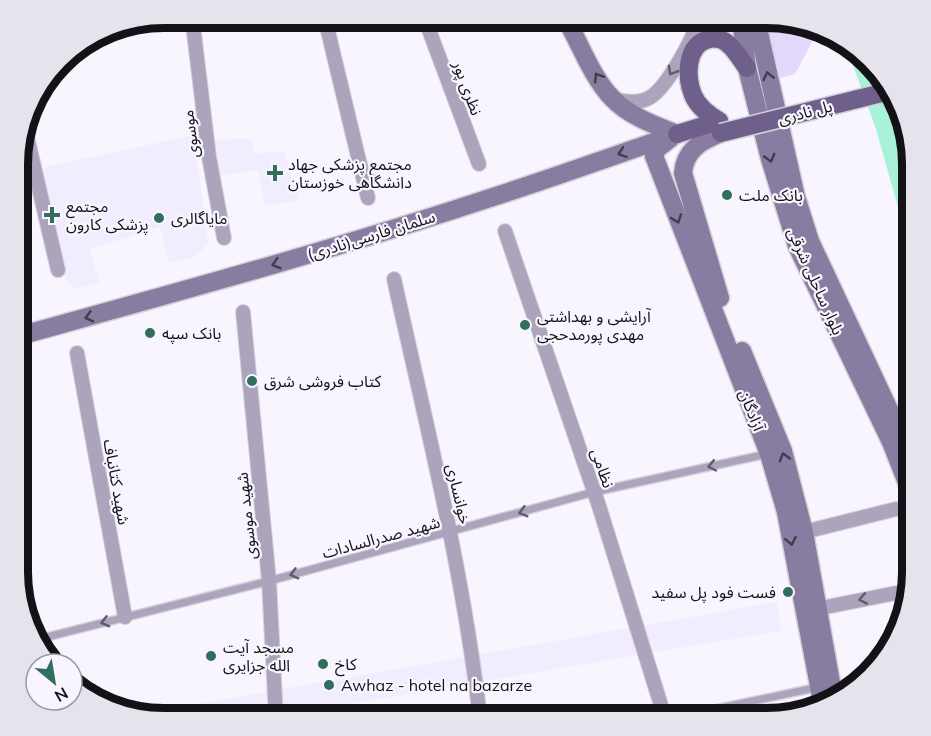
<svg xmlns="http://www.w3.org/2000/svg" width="931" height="736" viewBox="0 0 931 736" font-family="Mulish,'Noto Sans Arabic',sans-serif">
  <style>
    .built { fill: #f2ecff }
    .green { fill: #e3d7fc }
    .water { fill: #a9f2d8 }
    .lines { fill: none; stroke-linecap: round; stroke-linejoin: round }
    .lane-casing { stroke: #d3d1da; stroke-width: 10 }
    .street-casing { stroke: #d3d1da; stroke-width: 16 }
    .secondary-casing { stroke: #d3d1da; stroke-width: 21 }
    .primary-casing { stroke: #d3d1da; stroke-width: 21 }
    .lane { stroke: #aca4bd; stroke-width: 7 }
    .street { stroke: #aca4bd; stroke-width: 14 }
    .secondary { stroke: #887ca0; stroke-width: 18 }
    .primary { stroke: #6e608b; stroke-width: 18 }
    .primary-bridge-casing { stroke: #d3d1da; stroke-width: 21; stroke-linecap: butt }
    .primary-bridge { stroke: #6e608b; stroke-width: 18 }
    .oneway { stroke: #605b6a }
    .oneway2 { stroke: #423c4d }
    .poi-dot { fill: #316f5c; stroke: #f8f5ff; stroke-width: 2 }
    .labels { text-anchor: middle; stroke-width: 4.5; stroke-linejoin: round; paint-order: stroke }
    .street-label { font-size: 16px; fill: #131216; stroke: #f8f5ff }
    .poi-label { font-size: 16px; fill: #131216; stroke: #f8f5ff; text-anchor: start }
    .rim { fill: none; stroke: #131216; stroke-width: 8 }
  </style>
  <rect width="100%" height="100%" fill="#f8f5ff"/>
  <g class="built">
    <polygon points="194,135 208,243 195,257 169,263 160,227 90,249 99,282 77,289 66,281 41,168"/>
    <polygon points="252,138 255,154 284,151 299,201 265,205 258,170 219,176 214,140"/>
    <polygon points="777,602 781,631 266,718 155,718 140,714"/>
  </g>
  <polygon class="green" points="766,18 776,18 815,27 811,44 795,74 780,78"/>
  <polygon class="water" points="845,43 863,55 902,108 913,164 913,261 876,129"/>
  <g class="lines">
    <g class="lane-casing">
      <g id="lane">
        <polyline points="35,640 269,581 594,492 767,454"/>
        <polyline points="834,686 857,682"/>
        <polyline points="673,718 819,687"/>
      </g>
    </g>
    <g class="street-casing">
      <g id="street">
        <polyline points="426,22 479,164"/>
        <polyline points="326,23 368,198"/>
        <polyline points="193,25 209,157 224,238"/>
        <path d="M612 98C623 102 638 104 649 98 667 88 693 39 699 19"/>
        <polyline points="25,128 58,270"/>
        <polyline points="505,231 599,506 665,718"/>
        <path d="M394 279C426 424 463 569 480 718"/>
        <polyline points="243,312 269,581 276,718"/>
        <polyline points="77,353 125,617"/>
        <polyline points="804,532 896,509"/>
        <polyline points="816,609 911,590"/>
      </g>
    </g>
    <g class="secondary-casing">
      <g id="secondary">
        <polyline points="741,19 747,68 770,159 797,246 891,442 913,498"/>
        <polyline points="756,19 796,197 810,241 907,448"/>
        <path d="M567 21C581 46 592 77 612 98 629 116 654 125 677 134"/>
        <polyline points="671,138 657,149 654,156 769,454 786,512 823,707"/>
        <path d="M720 298 683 173C685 150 701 141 721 133"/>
        <path d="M19 336C178 292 336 249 493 197 555 177 616 155 677 134"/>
        <polyline points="742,351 783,451 804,532 834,699"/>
      </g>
    </g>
    <g class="primary-casing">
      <g id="primary">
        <path d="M719 121C709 115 698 107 693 95 686 77 685 45 709 39 715 38 722 39 727 43 735 49 741 60 747 68"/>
        <polyline points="677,134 719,121"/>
      </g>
    </g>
    <use href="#lane" class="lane"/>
    <use href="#street" class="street"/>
    <use href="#secondary" class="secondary"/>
    <use href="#primary" class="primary"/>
    <g class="primary-bridge-casing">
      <polyline id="primary-bridge" points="721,133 890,91"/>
    </g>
    <use href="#primary-bridge" class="primary-bridge"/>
  </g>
  <defs><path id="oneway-chevron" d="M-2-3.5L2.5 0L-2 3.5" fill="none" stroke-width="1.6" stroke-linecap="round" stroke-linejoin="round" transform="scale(1.5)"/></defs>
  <g class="oneway">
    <use href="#oneway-chevron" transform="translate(672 71) rotate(120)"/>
    <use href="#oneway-chevron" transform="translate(712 466) rotate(168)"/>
    <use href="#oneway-chevron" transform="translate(523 512) rotate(164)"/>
    <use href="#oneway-chevron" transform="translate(294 574) rotate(165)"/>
    <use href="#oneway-chevron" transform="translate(863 599) rotate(169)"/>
    <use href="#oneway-chevron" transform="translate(105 622) rotate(166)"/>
  </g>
  <g class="oneway2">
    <use href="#oneway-chevron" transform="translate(768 76) rotate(-103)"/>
    <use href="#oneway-chevron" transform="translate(598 77) rotate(-122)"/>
    <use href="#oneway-chevron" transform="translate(622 153) rotate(161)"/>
    <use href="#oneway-chevron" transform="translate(770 158) rotate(75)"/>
    <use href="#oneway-chevron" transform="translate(677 219) rotate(70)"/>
    <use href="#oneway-chevron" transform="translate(276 264) rotate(163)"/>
    <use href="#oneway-chevron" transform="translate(89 317) rotate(165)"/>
    <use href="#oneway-chevron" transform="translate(784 457) rotate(-106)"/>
    <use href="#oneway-chevron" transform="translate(791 541) rotate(79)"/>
  </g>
  <g class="poi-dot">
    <path d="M272 164h6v6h6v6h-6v6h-6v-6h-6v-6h6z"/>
    <circle cx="727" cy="195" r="6"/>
    <path d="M49 206h6v6h6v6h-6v6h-6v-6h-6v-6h6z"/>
    <circle cx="159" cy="218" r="6"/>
    <circle cx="525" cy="325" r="6"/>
    <circle cx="150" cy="333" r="6"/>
    <circle cx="252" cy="381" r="6"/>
    <circle cx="788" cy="592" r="6"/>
    <circle cx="211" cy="656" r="6"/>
    <circle cx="323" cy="664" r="6"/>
    <circle cx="329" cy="685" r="6"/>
  </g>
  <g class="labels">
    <g class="street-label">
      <text transform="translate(468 88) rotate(70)" y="6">نظری پور</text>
      <text transform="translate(805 112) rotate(-14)" y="6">پل نادری</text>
      <text transform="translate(190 134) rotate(-97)" y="6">موسوی</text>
      <text transform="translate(371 235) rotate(-17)" y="6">سلمان فارسی(نادری)</text>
      <text transform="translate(816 281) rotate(66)" y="6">بلوار ساحلی شرقی</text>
      <text transform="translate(752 410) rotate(68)" y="6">آزادگان</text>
      <text transform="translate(603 468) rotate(71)" y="6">نظامی</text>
      <text transform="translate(117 482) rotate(80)" y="6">شهید کتانباف</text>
      <text transform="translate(459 494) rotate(77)" y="6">خوانساری</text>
      <text transform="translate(246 516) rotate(-96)" y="6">شهید موسوی</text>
      <text transform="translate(381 537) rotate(-15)" y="6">شهید صدرالسادات</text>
    </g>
    <g class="poi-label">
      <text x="288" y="170">مجتمع پزشکی جهاد<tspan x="288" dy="18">دانشگاهی خوزستان</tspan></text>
      <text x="739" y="201">بانک ملت</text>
      <text x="66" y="212">مجتمع<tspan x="66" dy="18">پزشکی کارون</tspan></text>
      <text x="171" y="224">مایاگالری</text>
      <text x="537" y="322">آرایشی و بهداشتی<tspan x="537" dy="18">مهدی پورمدحجی</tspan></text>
      <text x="162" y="339">بانک سپه</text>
      <text x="264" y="387">کتاب فروشی شرق</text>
      <text x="776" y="598" text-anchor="end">فست فود پل سفید</text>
      <text x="223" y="653">مسجد آیت<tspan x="223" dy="18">الله جزایری</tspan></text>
      <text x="335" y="670">کاخ</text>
      <text x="341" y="691">Awhaz - hotel na bazarze</text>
    </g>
  </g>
  <path d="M0 0H931V736H0ZM164 28H766A136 136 0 0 1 902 164V572A136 136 0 0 1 766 708H164A136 136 0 0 1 28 572V164A136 136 0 0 1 164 28Z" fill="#e6e3ec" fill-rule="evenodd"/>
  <path class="rim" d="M164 28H766A136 136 0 0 1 902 164V572A136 136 0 0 1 766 708H164A136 136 0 0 1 28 572V164A136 136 0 0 1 164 28Z"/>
  <g transform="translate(54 682) rotate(150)"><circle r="28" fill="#f8f5ff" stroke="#9c9aa2" stroke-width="1.5"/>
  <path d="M0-4.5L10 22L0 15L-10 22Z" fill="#316f5c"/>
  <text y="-9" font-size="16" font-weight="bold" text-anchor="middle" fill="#131216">N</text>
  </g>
</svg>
